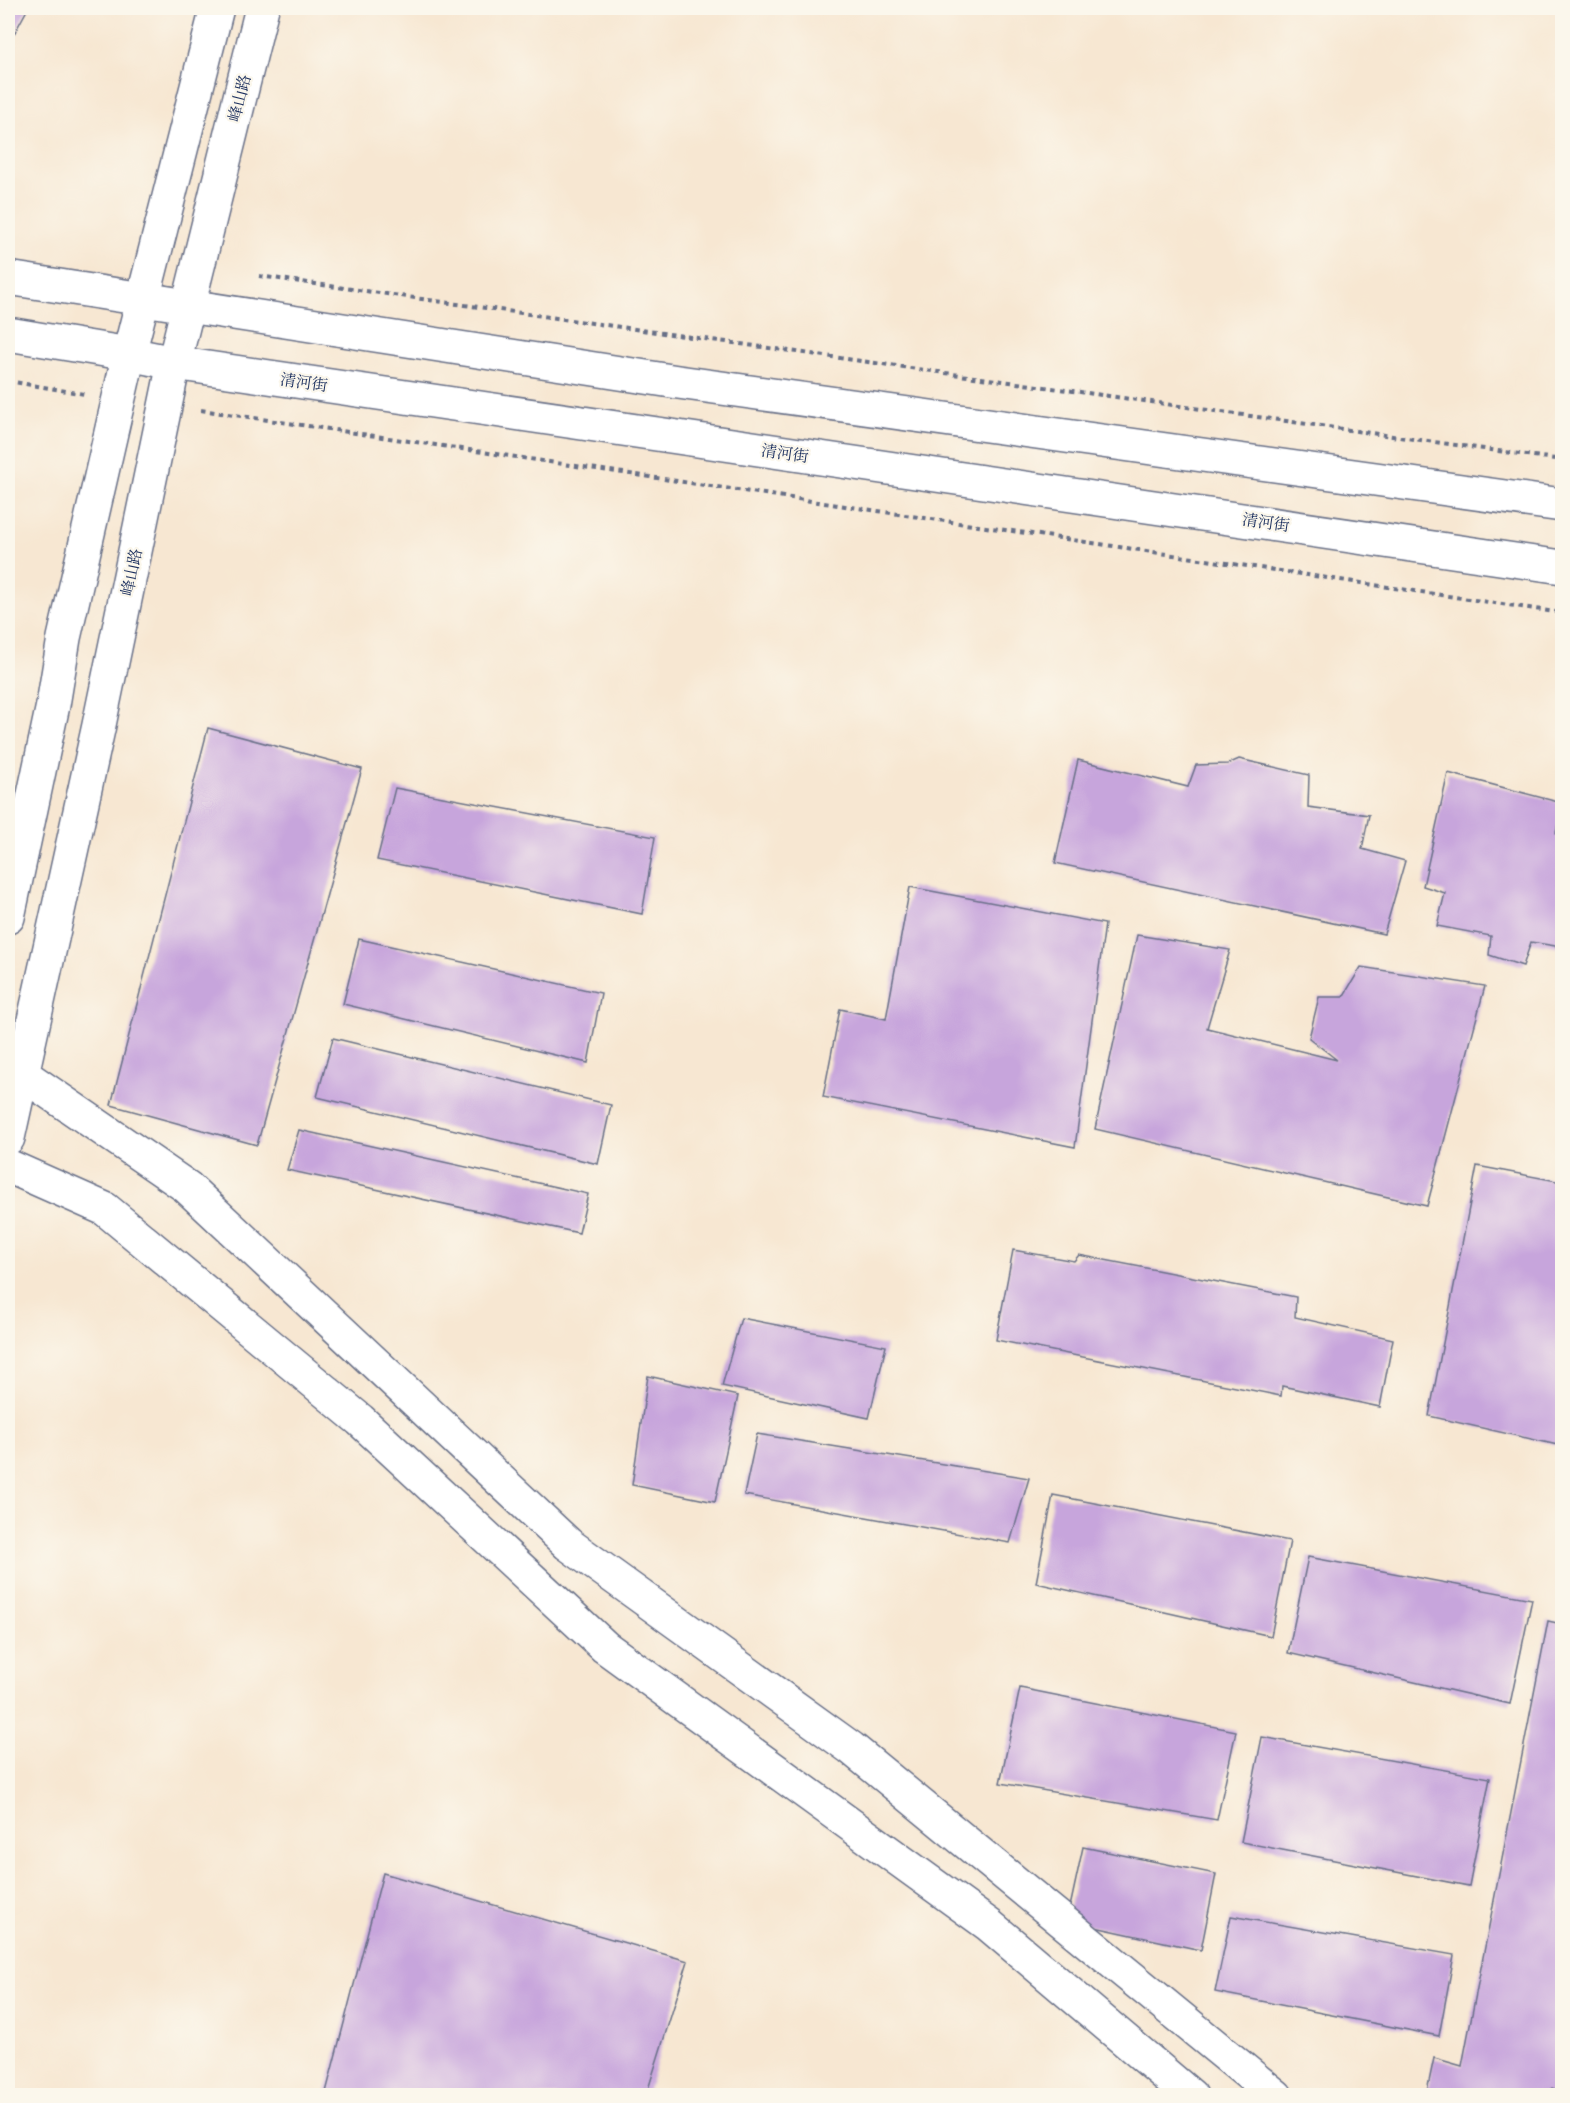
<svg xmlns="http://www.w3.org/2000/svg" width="1570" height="2103" viewBox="0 0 1570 2103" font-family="'IM FELL English','Noto Serif SC',serif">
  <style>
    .building { fill: #c7a5dc }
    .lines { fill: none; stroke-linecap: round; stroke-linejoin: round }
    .minor-casing { stroke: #686f87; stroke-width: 36 }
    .major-casing { stroke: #686f87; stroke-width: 36 }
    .path { stroke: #686f87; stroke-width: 4; stroke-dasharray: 4.5 4.5; stroke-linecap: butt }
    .minor { stroke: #fff; stroke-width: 33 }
    .major { stroke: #fff; stroke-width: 33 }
    .labels { text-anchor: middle; stroke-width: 4.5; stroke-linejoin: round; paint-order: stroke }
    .street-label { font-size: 16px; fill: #1b2f5e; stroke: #fbf7ec }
  </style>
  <rect width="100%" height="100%" fill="#fbf7ec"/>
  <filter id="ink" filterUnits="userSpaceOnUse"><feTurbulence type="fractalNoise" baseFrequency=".0167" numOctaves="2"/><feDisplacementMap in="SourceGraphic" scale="12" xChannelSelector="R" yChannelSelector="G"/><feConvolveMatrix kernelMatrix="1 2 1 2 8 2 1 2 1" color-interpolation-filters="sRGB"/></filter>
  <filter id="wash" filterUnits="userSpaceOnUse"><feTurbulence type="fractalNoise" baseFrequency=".008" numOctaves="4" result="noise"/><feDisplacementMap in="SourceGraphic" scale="24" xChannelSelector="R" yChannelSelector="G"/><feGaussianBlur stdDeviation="1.35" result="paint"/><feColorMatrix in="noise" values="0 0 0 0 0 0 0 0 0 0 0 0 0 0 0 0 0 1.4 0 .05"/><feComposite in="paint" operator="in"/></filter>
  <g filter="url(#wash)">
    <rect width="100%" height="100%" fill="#f7e7d2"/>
    <g id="blocks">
      <g class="building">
        <polygon points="8,8 28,8 8,45"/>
        <polygon points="208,728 362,769 257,1145 111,1105"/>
        <polygon points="1239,759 1309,775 1308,807 1369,815 1362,849 1405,861 1384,934 1055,863 1078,760 1188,787 1196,765 1228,764"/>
        <polygon points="1448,773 1562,803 1556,833 1562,834 1562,947 1531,942 1523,966 1489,955 1491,936 1437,926 1445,893 1423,886"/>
        <polygon points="395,788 655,837 642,914 377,860"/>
        <polygon points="910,887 1105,924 1075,1147 823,1097 840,1009 886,1019"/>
        <polygon points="1137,935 1230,950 1207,1028 1337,1060 1309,1038 1319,997 1343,997 1361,967 1485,986 1427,1206 1095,1129"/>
        <polygon points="359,939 601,993 588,1063 343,1004"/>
        <polygon points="333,1038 611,1105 598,1164 317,1097"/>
        <polygon points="299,1130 588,1194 579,1233 287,1170"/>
        <polygon points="1477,1166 1562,1182 1562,1446 1429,1416"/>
        <polygon points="1013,1250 1074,1261 1079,1255 1296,1297 1295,1317 1393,1339 1380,1407 1282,1386 1281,1396 996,1340"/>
        <polygon points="741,1318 886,1346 869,1418 722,1386"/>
        <polygon points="648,1376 738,1396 715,1502 632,1485"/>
        <polygon points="757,1434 1029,1478 1010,1543 744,1495"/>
        <polygon points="1053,1495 1290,1541 1271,1636 1036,1583"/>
        <polygon points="1308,1557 1532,1599 1510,1704 1288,1653"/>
        <polygon points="1548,1621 1562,1624 1562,2093 1552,2089 1551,2096 1426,2096 1434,2058 1462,2066"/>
        <polygon points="1020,1688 1236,1731 1217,1820 1000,1783"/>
        <polygon points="1262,1737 1490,1778 1469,1886 1241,1842"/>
        <polygon points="1083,1847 1216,1874 1201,1950 1067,1921"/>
        <polygon points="383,1873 688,1961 646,2096 325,2096"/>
        <polygon points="1231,1916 1454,1955 1439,2036 1215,1992"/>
      </g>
    </g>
  </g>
  <g filter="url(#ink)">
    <use href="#blocks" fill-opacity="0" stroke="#686f87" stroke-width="1.5"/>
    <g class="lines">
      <g class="minor-casing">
        <g id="minor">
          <polyline points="21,1073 187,1187 568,1544 851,1748 1276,2096"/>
          <polyline points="8,1166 105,1209 360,1420 605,1647 989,1925 1191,2096"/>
        </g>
      </g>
      <g class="major-casing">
        <g id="major">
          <polyline points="8,278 678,382 1562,505"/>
          <polyline points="8,334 129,354 174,363 1562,567"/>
          <polyline points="8,917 53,705 64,638 129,354 217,8"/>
          <polyline points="8,1138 99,725 174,363 262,8"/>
        </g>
      </g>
      <g class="path">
        <polyline points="259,276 1562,460"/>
        <polyline points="8,381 84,394"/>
        <polyline points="201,410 1562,613"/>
      </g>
      <use href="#minor" class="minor"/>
      <use href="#major" class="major"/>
    </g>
  </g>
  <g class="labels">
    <g class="street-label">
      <text transform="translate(239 98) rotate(-76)" y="6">峰山路</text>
      <text transform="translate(304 382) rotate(8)" y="6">清河街</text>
      <text transform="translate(785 453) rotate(8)" y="6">清河街</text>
      <text transform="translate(1266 522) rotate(8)" y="6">清河街</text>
      <text transform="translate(131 572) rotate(-78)" y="6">峰山路</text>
    </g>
  </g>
  <rect width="1570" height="2103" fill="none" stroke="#fbf7ec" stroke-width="30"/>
</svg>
